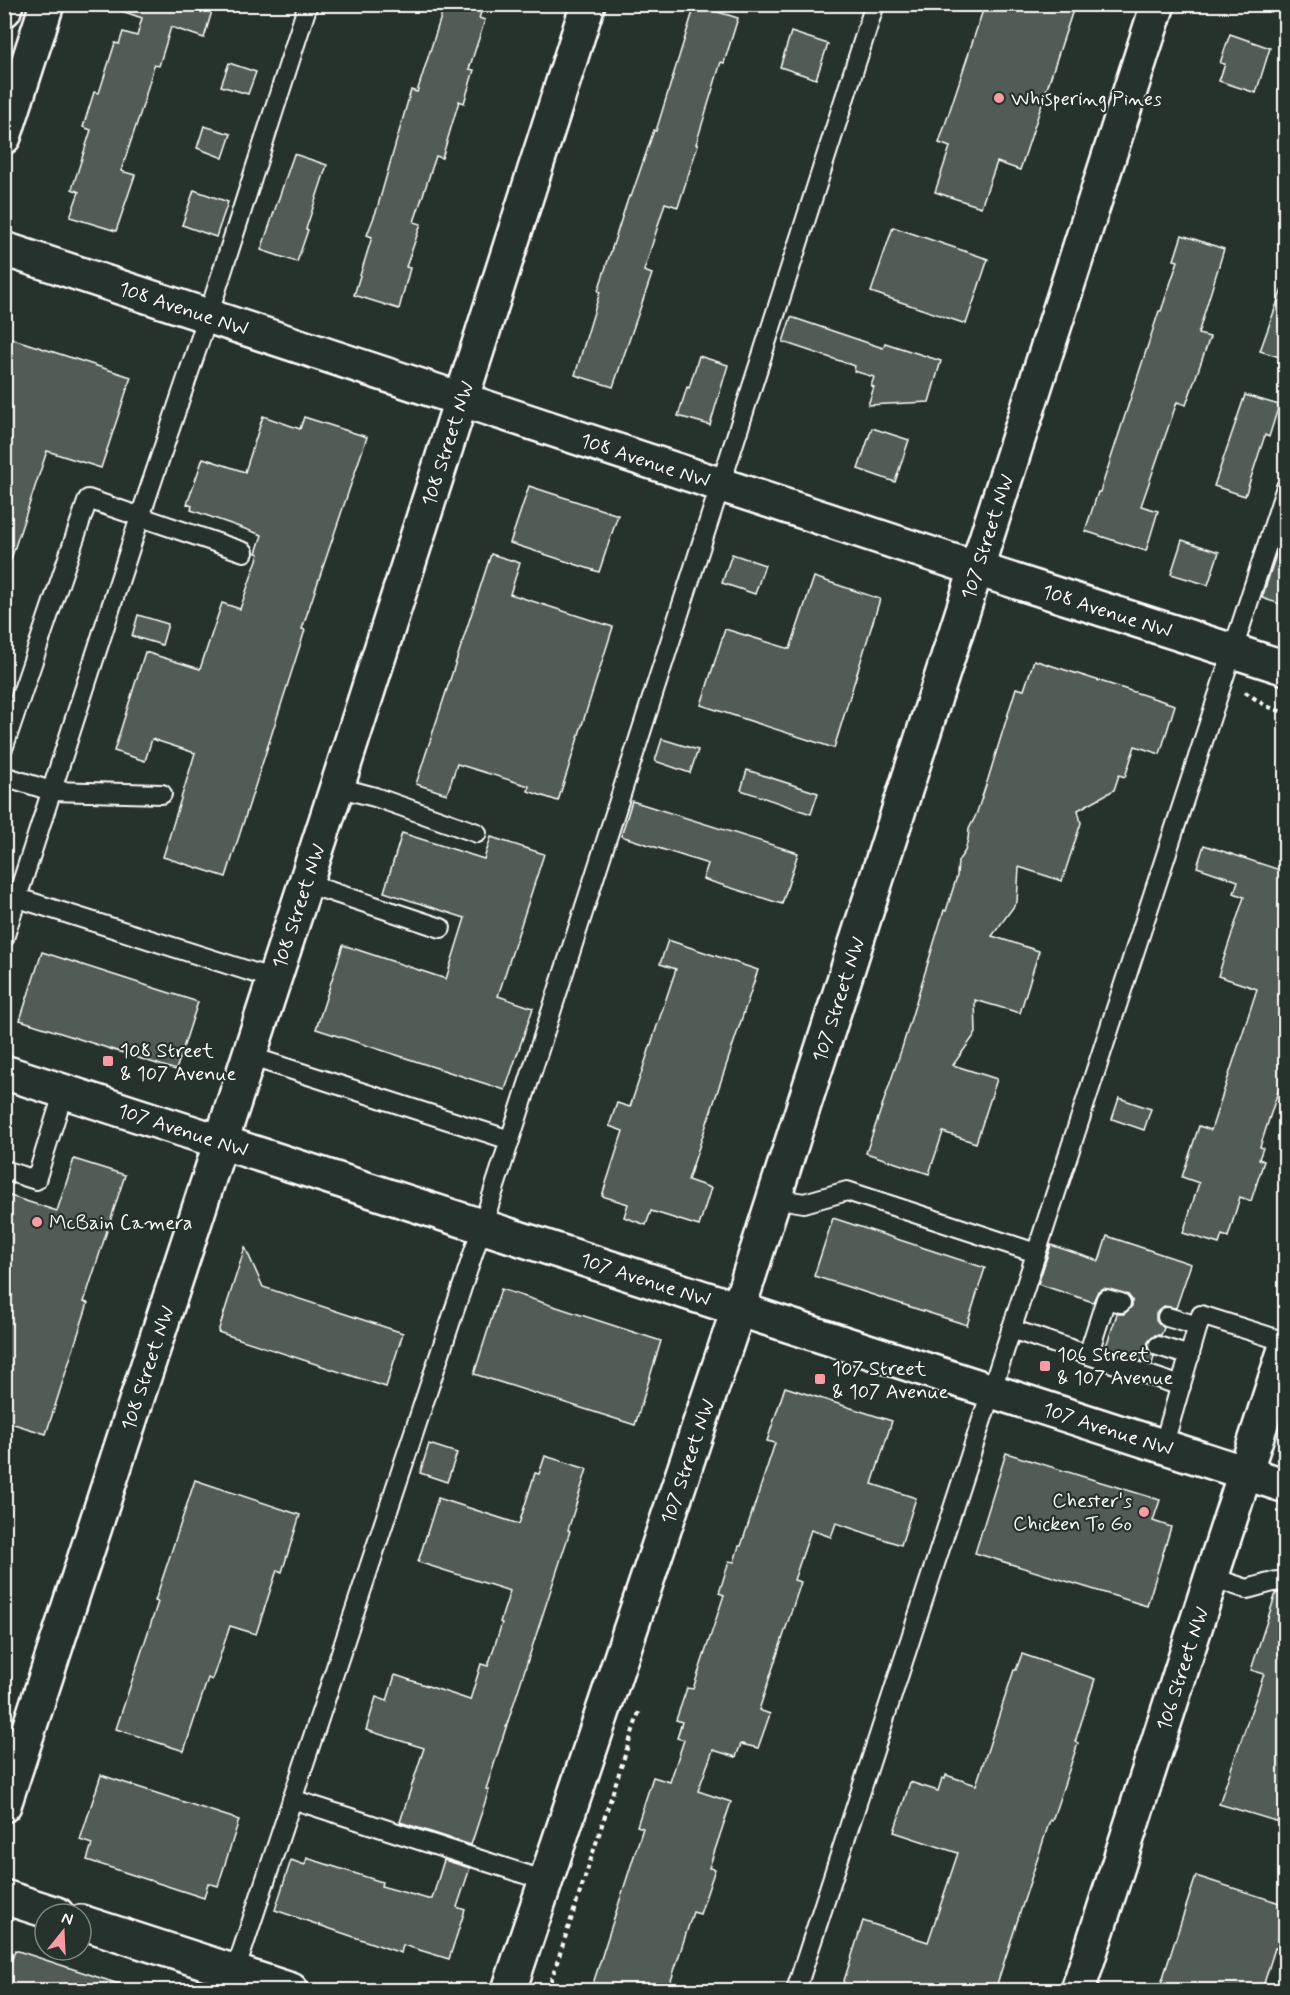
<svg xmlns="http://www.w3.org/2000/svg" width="1290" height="1995" viewBox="0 0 1290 1995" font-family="Mynerve,sans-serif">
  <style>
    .building { fill: #515c57; stroke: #fff; stroke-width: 1.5 }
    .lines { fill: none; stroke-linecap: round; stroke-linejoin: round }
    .service-casing { stroke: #fff; stroke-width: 22 }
    .minor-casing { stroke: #fff; stroke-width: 38 }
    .tertiary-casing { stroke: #fff; stroke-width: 38 }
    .secondary-casing { stroke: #fff; stroke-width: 38 }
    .path { stroke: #fff; stroke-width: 4; stroke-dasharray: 4.5 4.5; stroke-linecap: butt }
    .service { stroke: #26332d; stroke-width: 18 }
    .minor { stroke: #26332d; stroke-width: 33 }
    .tertiary { stroke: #26332d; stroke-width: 33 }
    .secondary { stroke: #26332d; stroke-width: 33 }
    .poi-dot { fill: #ff9aa2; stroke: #26332d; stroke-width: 2 }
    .labels { text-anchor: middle; stroke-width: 4.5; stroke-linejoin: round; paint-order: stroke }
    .poi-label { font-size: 20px; fill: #fff; stroke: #26332d; text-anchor: start }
    .street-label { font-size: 20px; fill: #fff; stroke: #26332d }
  </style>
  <rect width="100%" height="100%" fill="#26332d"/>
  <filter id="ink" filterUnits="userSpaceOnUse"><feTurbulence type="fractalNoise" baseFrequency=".0167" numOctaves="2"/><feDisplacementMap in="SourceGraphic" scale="12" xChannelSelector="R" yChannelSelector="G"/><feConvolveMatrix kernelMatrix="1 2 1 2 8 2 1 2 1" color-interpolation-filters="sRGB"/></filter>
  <g filter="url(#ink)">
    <g class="building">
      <polygon points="117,4 214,4 204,38 171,27 159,66 154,65 143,105 121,171 135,175 116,231 70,217 79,192 72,189 91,130 83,127 94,92 99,93 115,43 119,44 123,32 137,36 142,18 116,9"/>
      <polygon points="445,4 484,4 479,18 485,20 469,69 474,70 464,103 459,101 442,158 436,156 414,222 421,224 406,267 410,268 399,309 354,295 372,237 367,235 377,209 411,90 417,92"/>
      <polygon points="985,4 1069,4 1068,9 1073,10 1020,170 997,162 981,207 935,192 950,147 939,143"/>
      <polygon points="695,5 738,18 724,63 721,62 696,144 698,145 678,207 665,203 644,271 652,274 613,387 575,375 600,292 598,291 625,208 629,196 631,197 654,130 656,131"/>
      <polygon points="791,32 828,44 816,79 780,67"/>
      <polygon points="1230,34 1270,48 1256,93 1219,81 1225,64 1220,63"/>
      <polygon points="229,63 256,72 248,94 221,86"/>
      <polygon points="204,126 231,134 223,158 197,148"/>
      <polygon points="294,154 327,165 306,229 308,230 297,262 261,250"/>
      <polygon points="194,190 228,202 216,237 182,225"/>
      <polygon points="893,227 988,259 966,324 871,292"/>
      <polygon points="1182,235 1224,249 1198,334 1210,337 1186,405 1177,402 1141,506 1158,511 1146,551 1085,531 1098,492 1100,492 1159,311 1161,311 1178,261 1174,260"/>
      <polygon points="1282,289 1286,289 1286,359 1260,351"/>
      <polygon points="791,317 883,348 885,343 941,361 929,402 868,405 874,387 871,386 874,377 854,371 855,366 783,342"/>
      <polygon points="4,336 131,377 101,468 47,451 9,565 4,564"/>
      <polygon points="699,356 728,365 710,425 678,416 687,387 689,388"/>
      <polygon points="1245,395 1279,405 1269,437 1265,435 1245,496 1214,486"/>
      <polygon points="263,416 300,429 304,417 367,437 302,629 305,630 226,877 163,857 195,753 152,739 145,761 114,751 145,652 200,669 222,603 240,609 259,554 256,553 262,535 191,510 192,506 187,504 203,458 245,472"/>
      <polygon points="872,428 909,440 895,482 858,469"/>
      <polygon points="529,486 618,515 599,572 510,543"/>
      <polygon points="1282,536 1286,536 1286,606 1262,598"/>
      <polygon points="1182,540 1219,552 1208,585 1171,574"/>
      <polygon points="491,554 520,563 510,594 613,627 558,801 528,791 529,786 457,764 447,794 416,784"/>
      <polygon points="732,554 765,565 755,594 722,583"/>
      <polygon points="814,577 880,599 834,748 701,705 725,629 790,649"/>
      <polygon points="138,615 168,624 162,645 132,636"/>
      <polygon points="1034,660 1175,705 1160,754 1135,746 1125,777 1119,775 1114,790 1078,810 1081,823 1062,881 1019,867 1017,902 992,936 1039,951 1020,1013 975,1000 976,1033 953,1065 997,1079 976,1143 943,1132 929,1174 866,1153 902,1048 944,910 946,911 957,876 958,861 965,851 968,839 969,829 976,815 988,779 1016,688 1024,690"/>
      <polygon points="662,739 698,750 690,773 655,761"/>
      <polygon points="747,770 818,793 811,814 741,790"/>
      <polygon points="632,801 798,853 782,904 703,879 708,864 621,836"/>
      <polygon points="402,833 484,859 491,837 544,854 498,996 533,1008 505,1090 316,1029 343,945 446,979 465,918 384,892"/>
      <polygon points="1204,845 1286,872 1286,1067 1260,1147 1263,1148 1259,1159 1264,1161 1251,1201 1240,1197 1228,1237 1222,1235 1219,1244 1183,1233 1199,1183 1182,1177 1199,1126 1211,1130 1257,989 1218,976 1244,897 1234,893 1238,881 1197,867"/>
      <polygon points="668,940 758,970 688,1180 711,1188 699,1226 651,1211 646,1225 624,1217 628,1204 602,1196 623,1131 609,1126 617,1103 630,1107 676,969 660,964"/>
      <polygon points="42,952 198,1002 176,1070 20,1020"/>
      <polygon points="1119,1098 1151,1109 1144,1130 1112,1119"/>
      <polygon points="74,1159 125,1175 84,1302 88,1303 46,1434 4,1421 4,1194 57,1211"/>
      <polygon points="833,1218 985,1268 967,1325 814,1276"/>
      <polygon points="1107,1236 1191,1264 1176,1308 1164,1306 1156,1313 1156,1320 1164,1328 1161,1335 1155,1335 1148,1342 1147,1349 1154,1357 1152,1364 1105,1349 1117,1314 1124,1314 1132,1306 1132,1300 1128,1295 1104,1288 1098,1291 1093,1302 1038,1284 1051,1245 1099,1261"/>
      <polygon points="245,1247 263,1287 403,1333 386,1387 218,1332"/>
      <polygon points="501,1289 661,1341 635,1425 474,1374"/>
      <polygon points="785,1387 892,1421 872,1484 916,1498 901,1545 836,1523 831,1537 811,1530 794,1580 801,1582 759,1710 770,1714 758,1748 741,1744 736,1757 713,1750 698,1791 731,1802 709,1868 715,1869 700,1914 693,1912 668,1990 591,1990 643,1828 637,1826 653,1777 670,1782 684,1740 677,1738 682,1722 676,1720 687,1688 693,1689 724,1595 719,1593 729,1561 734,1562 739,1546 741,1546 775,1443 767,1441"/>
      <polygon points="429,1444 457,1453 447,1482 420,1473"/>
      <polygon points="1006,1453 1160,1500 1153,1521 1171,1527 1147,1606 975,1553"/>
      <polygon points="545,1456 587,1469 568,1530 570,1531 486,1789 489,1790 471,1845 400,1822 424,1748 366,1730 376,1697 387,1701 395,1675 470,1700 481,1664 488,1666 502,1623 500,1622 510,1591 418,1562 438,1498 519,1524 535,1473 539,1474"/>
      <polygon points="195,1480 300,1515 282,1572 277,1570 256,1634 230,1626 212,1680 208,1678 184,1751 116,1729 158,1602 155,1601"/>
      <polygon points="1276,1593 1286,1594 1286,1824 1219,1804 1264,1674 1251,1670"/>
      <polygon points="1022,1654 1095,1679 1075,1742 1078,1743 1052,1821 1050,1820 995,1990 841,1990 863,1921 928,1942 958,1853 894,1832 910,1782 938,1791 942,1778 945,1779 946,1775 976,1785 1014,1670 1016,1670"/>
      <polygon points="101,1775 239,1820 218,1886 208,1883 204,1898 87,1860 92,1844 80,1840"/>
      <polygon points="307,1858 382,1882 381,1886 428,1899 432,1899 444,1860 470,1868 457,1907 465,1910 449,1959 403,1945 401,1953 275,1910 291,1860 305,1865"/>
      <polygon points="1196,1876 1286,1905 1286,1951 1275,1948 1262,1990 1159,1990"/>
      <polygon points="15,1950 125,1986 124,1990 4,1990 4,1983"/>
    </g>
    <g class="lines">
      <g class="service-casing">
        <g id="service">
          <polyline points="4,746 88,499 244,552"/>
          <polyline points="4,776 51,791 162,794"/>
          <polyline points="337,787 375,797 477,833"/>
          <polyline points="305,883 441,928"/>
          <polyline points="18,898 274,979"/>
          <polyline points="4,938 140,517 208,316 308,4"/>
          <polyline points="249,1056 510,1140"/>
          <polyline points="4,1170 36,1180 64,1091"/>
          <polyline points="773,1198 804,1203 847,1191 1036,1253"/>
          <polyline points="1167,1317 1198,1326"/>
          <polyline points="1011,1329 1181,1386"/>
          <polyline points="1158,1346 1190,1356"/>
          <polyline points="1088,1355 1106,1299 1121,1303"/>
          <polyline points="1163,1447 1201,1315 1286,1342"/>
          <polyline points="1211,1577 1247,1589 1277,1581 1286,1583"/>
          <polyline points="292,1799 546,1881"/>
          <polyline points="229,1990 482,1227 875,4"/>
          <polyline points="796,1990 1286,487"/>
        </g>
      </g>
      <g class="minor-casing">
        <g id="minor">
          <path id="s1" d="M4 249 977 569 1286 668"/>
          <path id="s2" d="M4 1805 337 787 588 4"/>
          <path id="s3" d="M509 1990 738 1310 1158 4"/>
          <path id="s4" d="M1078 1990 1286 1346"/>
        </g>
      </g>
      <g class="tertiary-casing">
        <g id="tertiary">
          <polyline points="4,1897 57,1914"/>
          <polyline points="81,1922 291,1990"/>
        </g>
      </g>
      <g class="secondary-casing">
        <g id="secondary">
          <polyline points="4,10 6,4"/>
          <polyline points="4,137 47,4"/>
          <path id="s5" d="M4 1072 1286 1486"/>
        </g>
      </g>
      <g class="path">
        <polyline points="1245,692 1266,706 1286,713"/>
        <polyline points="548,1990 640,1709"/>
      </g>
      <use href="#service" class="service"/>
      <use href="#minor" class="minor"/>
      <use href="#tertiary" class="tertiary"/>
      <use href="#secondary" class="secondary"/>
    </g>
  </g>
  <g class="poi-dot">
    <circle cx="999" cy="98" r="6"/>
    <rect x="102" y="1055" width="12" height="12" rx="3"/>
    <circle cx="37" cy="1222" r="6"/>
    <rect x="1039" y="1360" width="12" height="12" rx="3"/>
    <rect x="814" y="1373" width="12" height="12" rx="3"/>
    <circle cx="1144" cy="1512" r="6"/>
  </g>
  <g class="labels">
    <g class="poi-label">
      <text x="1011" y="105">Whispering Pines</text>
      <text x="120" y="1057">108 Street<tspan x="120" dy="23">&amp; 107 Avenue</tspan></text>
      <text x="49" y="1229">McBain Camera</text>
      <text x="1057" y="1361">106 Street<tspan x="1057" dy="23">&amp; 107 Avenue</tspan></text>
      <text x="832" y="1375">107 Street<tspan x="832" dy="23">&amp; 107 Avenue</tspan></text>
      <text x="1132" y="1507" text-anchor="end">Chester's<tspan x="1132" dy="23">Chicken To Go</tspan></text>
    </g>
    <g class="street-label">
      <text dy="7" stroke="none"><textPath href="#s1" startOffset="189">108 Avenue NW</textPath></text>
      <text dy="7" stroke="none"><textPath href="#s2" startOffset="1432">108 Street NW</textPath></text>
      <text dy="7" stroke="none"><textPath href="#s1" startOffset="675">108 Avenue NW</textPath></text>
      <text dy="7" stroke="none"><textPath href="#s3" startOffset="1530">107 Street NW</textPath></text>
      <text dy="7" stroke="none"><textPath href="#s1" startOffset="1161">108 Avenue NW</textPath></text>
      <text dy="7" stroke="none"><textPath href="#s2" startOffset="946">108 Street NW</textPath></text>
      <text dy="7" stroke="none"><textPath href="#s3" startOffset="1044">107 Street NW</textPath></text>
      <text dy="7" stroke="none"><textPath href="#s5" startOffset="188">107 Avenue NW</textPath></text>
      <text dy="7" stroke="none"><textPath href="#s5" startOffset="674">107 Avenue NW</textPath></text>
      <text dy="7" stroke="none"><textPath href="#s2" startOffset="460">108 Street NW</textPath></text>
      <text dy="7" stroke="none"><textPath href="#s5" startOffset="1160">107 Avenue NW</textPath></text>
      <text dy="7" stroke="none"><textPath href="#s3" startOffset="558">107 Street NW</textPath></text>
      <text dy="7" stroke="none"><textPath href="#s4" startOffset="338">106 Street NW</textPath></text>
    </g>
  </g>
  <rect width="1290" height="1995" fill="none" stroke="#26332d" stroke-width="24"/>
  <rect x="12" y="12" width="1266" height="1971" fill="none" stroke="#fff" stroke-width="2" filter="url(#ink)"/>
  <g transform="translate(63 1932) rotate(18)"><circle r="28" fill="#26332d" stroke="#7d8581" stroke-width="1.5"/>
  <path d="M0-4.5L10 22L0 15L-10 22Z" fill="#ff9aa2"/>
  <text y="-9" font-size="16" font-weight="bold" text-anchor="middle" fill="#ffffff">N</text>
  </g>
</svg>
